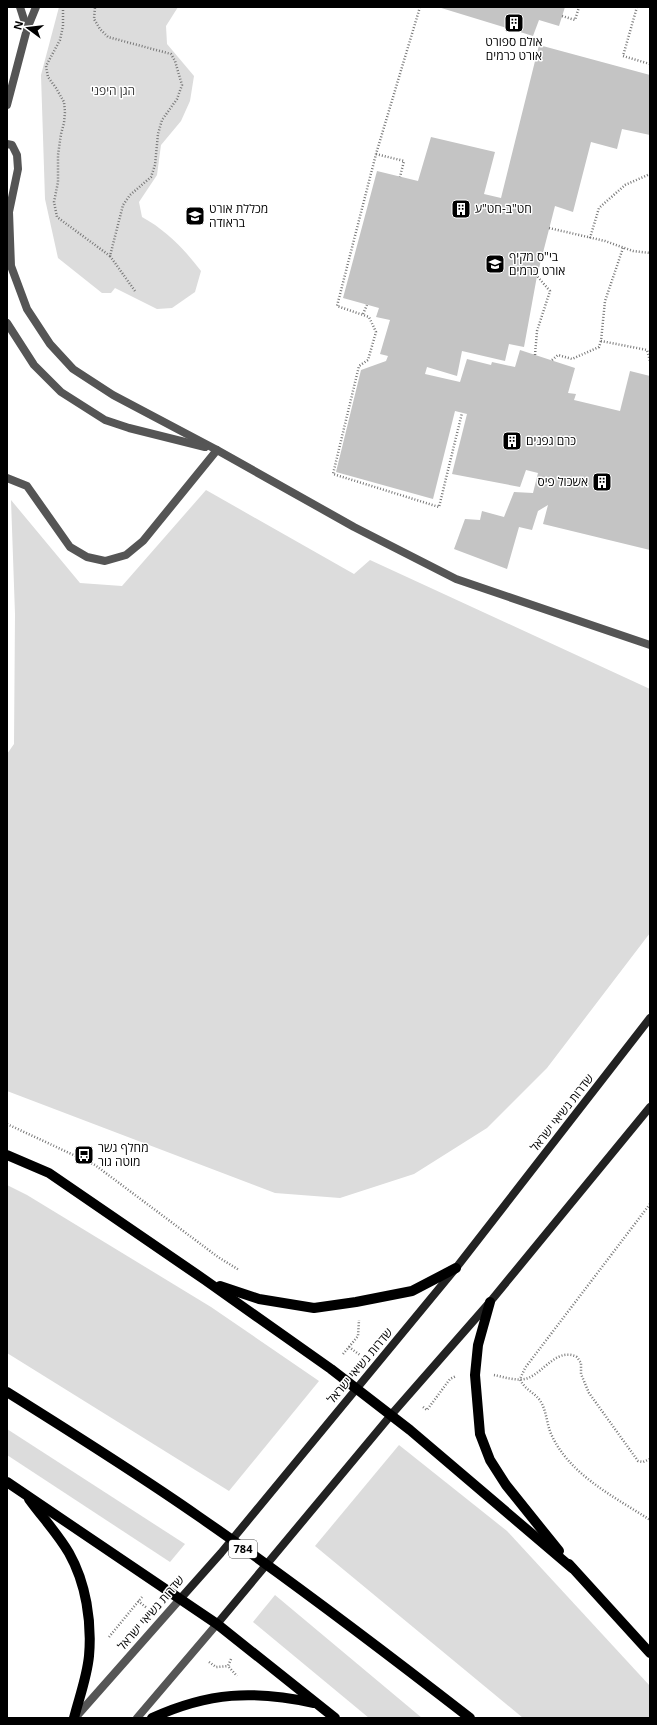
<svg xmlns="http://www.w3.org/2000/svg" width="657" height="1725" viewBox="0 0 657 1725" font-family="'Open Sans','Noto Sans Hebrew',sans-serif">
  <style>
    .green { fill: #dcdcdc }
    .building { fill: #c4c4c4 }
    .lines { fill: none; stroke-linecap: round; stroke-linejoin: round }
    .path { stroke: #777; stroke-width: 2.5; stroke-dasharray: 1 2; stroke-linecap: butt }
    .service { stroke: #555; stroke-width: 8 }
    .minor { stroke: #555; stroke-width: 8 }
    .tertiary { stroke: #555; stroke-width: 8 }
    .secondary { stroke: #222; stroke-width: 8 }
    .primary { stroke: #000; stroke-width: 10 }
    .labels { text-anchor: middle; stroke-width: 3; stroke-linejoin: round; paint-order: stroke }
    .shield { fill: #fff; stroke: #4c4c4c; stroke-width: 1 }
    .shield-label { font-size: 11px; font-weight: bold; fill: #000 }
    .poi-label { font-size: 12px; fill: #000; stroke: #fff; text-anchor: start }
    .park-label { font-size: 12px; fill: #333; stroke: #fff }
    .street-label { font-size: 12px; fill: #000; stroke: #fff }
  </style>
  <rect width="100%" height="100%" fill="#fff"/>
  <g class="green">
    <path d="M59 7H178L166 26 167 44 194 76 190 101 181 121 161 145 157 175 139 202 142 217C166 230 185 250 201 271L195 292 172 308 157 309 115 288 111 293H102L58 258 45 199 41 75Z"/>
    <polygon points="206,490 354,574 370,560 650,689 650,933 547,1068 487,1128 414,1174 340,1198 275,1193 7,1091 7,754 14,744 15,614 11,500 80,583 122,586"/>
    <polygon points="7,1185 27,1195 211,1307 319,1381 229,1491 7,1353"/>
    <polygon points="7,1429 185,1544 170,1562 7,1455"/>
    <polygon points="399,1445 507,1531 650,1686 650,1718 523,1718 315,1546"/>
    <polygon points="275,1595 422,1718 369,1718 253,1622"/>
  </g>
  <g class="building">
    <polygon points="438,7 565,7 559,26 539,20 533,36"/>
    <polygon points="539,45 650,75 650,135 622,129 617,149 591,142 573,212 555,206 537,276 524,347 509,344 505,361 462,351 457,376 427,367 425,374 460,382 467,359 491,365 492,362 515,367 520,350 575,368 568,393 576,394 574,400 620,411 630,371 650,376 650,550 543,524 548,505 538,511 532,530 519,527 507,569 454,549 465,519 480,520 482,511 504,517 514,492 533,493 538,473 526,470 520,487 452,474 467,414 455,411 433,499 336,472 361,370 386,361 388,356 380,354 390,320 376,317 379,308 343,298 377,171 418,181 431,137 495,152 484,194 501,198"/>
  </g>
  <g class="lines">
    <g class="path">
      <polyline points="63,7 63,26 60,40 46,66 48,77 56,88 64,102 65,112 64,123 61,134 58,155 58,182 54,202 57,217 110,256 123,205 130,195 151,177 155,165 158,134 162,120 177,99 182,85 175,61 171,54 108,37 100,29 94,19 95,7"/>
      <polyline points="420,7 376,154 337,306 369,317 376,332 368,360 359,366 333,474 439,507 462,413"/>
      <polyline points="637,7 623,56 650,64"/>
      <polyline points="562,16 575,20 579,7"/>
      <polyline points="376,154 404,161 400,177"/>
      <polyline points="549,228 605,241 633,251 650,253"/>
      <polyline points="590,238 599,208 625,185 650,174"/>
      <polyline points="623,248 605,301 601,341 647,350 650,361"/>
      <polyline points="110,256 135,291"/>
      <polyline points="363,314 367,305"/>
      <polyline points="535,355 537,331 550,291 537,276"/>
      <polyline points="552,360 558,355 572,359 599,347 601,341"/>
      <polyline points="7,1124 95,1165 218,1257 239,1270"/>
      <path d="M650 1204 525 1368 520 1379C525 1391 537 1393 542 1404 547 1414 547 1426 552 1436 571 1476 615 1497 650 1520"/>
      <polyline points="349,1347 358,1336 359,1320"/>
      <polyline points="343,1354 349,1347 360,1355"/>
      <path d="M494 1375C504 1377 518 1382 528 1378 544 1372 557 1347 577 1357L581 1363V1374L589 1393 638 1461 643 1462 650 1459"/>
      <polyline points="423,1407 427,1410 450,1379 456,1376"/>
      <polyline points="138,1601 147,1608"/>
      <polyline points="109,1637 142,1597"/>
      <polyline points="231,1659 228,1666 237,1676"/>
      <polyline points="209,1662 216,1667 228,1666"/>
    </g>
    <polyline class="service" points="7,478 27,486 70,547 87,557 105,561 126,555 143,541 217,450"/>
    <g class="minor">
      <polyline points="20,7 27,29"/>
      <polyline points="7,105 27,29 36,7"/>
      <polyline points="7,144 12,145 17,155 18,169 9,212 11,266 27,309 50,344 73,369 113,395 217,450 354,527 456,579 650,645"/>
      <polyline points="7,323 34,365 61,392 105,420 129,428 205,447"/>
    </g>
    <g class="tertiary">
      <polyline points="75,1718 181,1598"/>
      <polyline points="137,1718 217,1624"/>
    </g>
    <g class="secondary">
      <polyline points="181,1598 221,1553 456,1268 650,1018"/>
      <polyline points="217,1624 391,1415 490,1302 650,1107"/>
    </g>
    <g class="primary">
      <polyline points="7,1155 49,1173 205,1280 331,1369 410,1430 572,1568"/>
      <polyline points="220,1286 259,1299 314,1308 356,1302 412,1291 456,1268"/>
      <polyline points="490,1302 478,1345 475,1375 480,1434 490,1460 506,1485 559,1551"/>
      <path d="M7 1392C71 1432 135 1472 198 1516 291 1580 381 1649 470 1718"/>
      <polyline points="7,1482 217,1624 335,1718"/>
      <path d="M29 1499C42 1517 58 1534 69 1553 86 1583 92 1622 89 1656 87 1677 79 1698 74 1718"/>
      <polyline points="569,1564 650,1653"/>
      <path d="M152 1718C209 1692 253 1690 314 1703"/>
    </g>
  </g>
  <defs>
    <g id="building-square" transform="scale(1)"><rect x="-9" y="-9" width="18" height="18" rx="4" fill="#000" stroke="#fff"/><path d="M-4-6H4V6H1V3H-1V6H-4ZM-2.5-4.3h1.7v1.8h-1.7ZM.8-4.3h1.7v1.8H.8ZM-2.5-1h1.7V.8h-1.7ZM.8-1h1.7V.8H.8Z" fill="#fff"/></g>
    <g id="university-square" transform="scale(1)"><rect x="-9" y="-9" width="18" height="18" rx="4" fill="#000" stroke="#fff"/><path d="M0-5L7-2L0 1L-7-2ZM-4 1L0 2.5L4 1V4Q0 6-4 4Z" fill="#fff"/></g>
    <g id="school-square" transform="scale(1)"><rect x="-9" y="-9" width="18" height="18" rx="4" fill="#000" stroke="#fff"/><path d="M0-5L7-2L0 1L-7-2ZM-4 1L0 2.5L4 1V4Q0 6-4 4Z" fill="#fff"/></g>
    <g id="bus-square" transform="scale(1)"><rect x="-9" y="-9" width="18" height="18" rx="4" fill="#000" stroke="#fff"/><path d="M-5-6H5V4H4V6H2V4H-2V6H-4V4H-5ZM-3.5-4V0h7V-4ZM-3.5 1.2v1.5H-2V1.2ZM2 1.2v1.5H3.5V1.2Z" fill="#fff"/></g>
  </defs>
  <g fill-rule="evenodd">
    <use href="#building-square" x="514" y="23"/>
    <use href="#building-square" x="461" y="209"/>
    <use href="#university-square" x="195" y="216"/>
    <use href="#school-square" x="495" y="264"/>
    <use href="#building-square" x="512" y="441"/>
    <use href="#building-square" x="602" y="482"/>
    <use href="#bus-square" x="84" y="1155"/>
  </g>
  <g class="labels">
    <rect class="shield" x="229" y="1540" width="28" height="18" rx="3"/>
    <g class="shield-label">
      <text x="243" y="1553">784</text>
    </g>
    <g class="poi-label">
      <text x="514" y="46" text-anchor="middle">אולם ספורט<tspan x="514" dy="14">אורט כרמים</tspan></text>
      <text x="209" y="213">מכללת אורט<tspan x="209" dy="14">בראודה</tspan></text>
      <text x="475" y="213">חט"ב-חט"ע</text>
      <text x="509" y="261">בי"ס מקיף<tspan x="509" dy="14">אורט כרמים</tspan></text>
      <text x="526" y="445">כרם גפנים</text>
      <text x="588" y="486" text-anchor="end">אשכול פיס</text>
      <text x="98" y="1152">מחלף גשר<tspan x="98" dy="14">מוטה גור</tspan></text>
    </g>
    <g class="park-label">
      <text x="113" y="95">הגן היפני</text>
    </g>
    <g class="street-label">
      <text transform="translate(562 1113) rotate(-52)" y="4">שדרות נשיאי ישראל</text>
      <text transform="translate(360 1366) rotate(-50)" y="4">שדרות נשיאי ישראל</text>
      <text transform="translate(151 1613) rotate(-49)" y="4">שדרות נשיאי ישראל</text>
    </g>
  </g>
  <rect width="657" height="1725" fill="none" stroke="#000000" stroke-width="16"/>
  <g transform="translate(28 28) rotate(285)" stroke="#ffffff" stroke-width="3" paint-order="stroke">
  <path d="M0-3L7 15L0 10L-7 15Z" fill="#000000"/>
  <text y="-6" font-size="11" font-weight="bold" text-anchor="middle" fill="#000000">N</text>
  </g>
</svg>
